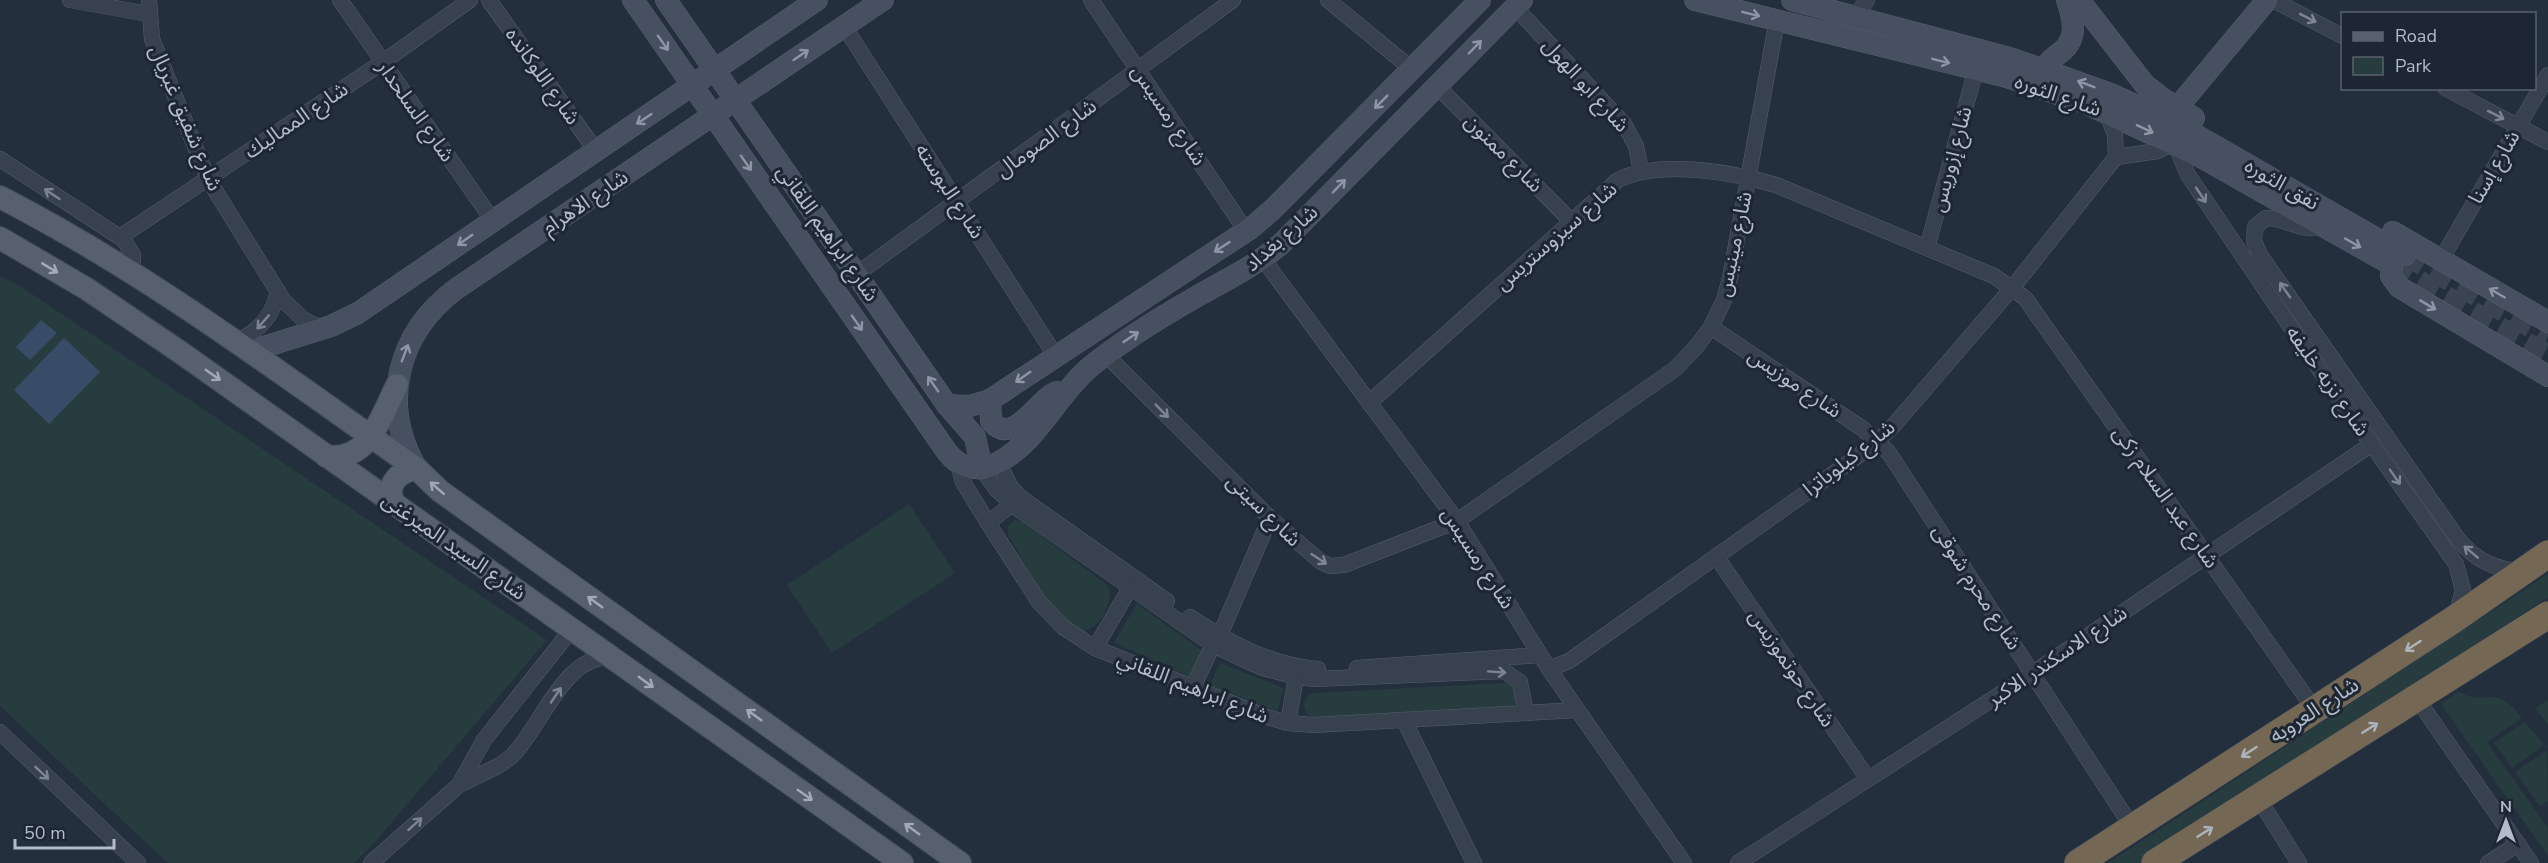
<svg xmlns="http://www.w3.org/2000/svg" width="2548" height="863" viewBox="0 0 2548 863" font-family="'Nunito Sans','Noto Sans Arabic',sans-serif">
  <style>
    .green { fill: #263c3f }
    .water { fill: #394c67 }
    .lines { fill: none; stroke-linecap: round; stroke-linejoin: round }
    .secondary-tunnel { stroke: #3a4453; stroke-width: 21; stroke-dasharray: 21 10; stroke-linecap: butt }
    .street-casing { stroke: #565f6c; stroke-width: 16 }
    .secondary-casing { stroke: #565f6c; stroke-width: 22 }
    .primary-casing { stroke: #414a57; stroke-width: 24 }
    .highway-casing { stroke: #434c59; stroke-width: 28 }
    .street { stroke: #38414e; stroke-width: 15 }
    .secondary { stroke: #465061; stroke-width: 21 }
    .primary { stroke: #56606e; stroke-width: 22 }
    .highway { stroke: #746855; stroke-width: 27 }
    .oneway { stroke: #8e96a5 }
    .oneway2 { stroke: #7c8592 }
    .oneway3 { stroke: #a1aab7 }
    .oneway4 { stroke: #aeb4bd }
    .labels { text-anchor: middle; stroke-width: 6; stroke-linejoin: round; paint-order: stroke }
    .street-label { font-size: 21px; fill: #b4bcc9; stroke: #1d2633 }
  </style>
  <rect width="100%" height="100%" fill="#242f3e"/>
  <g class="green">
    <polygon points="0,276 20,286 547,640 374,843 354,863 168,863 0,706"/>
    <polygon points="909,504 955,573 832,653 787,585"/>
    <path d="M1015 520 1021 521 1107 585C1117 599 1096 639 1077 629 1050 616 1024 560 1008 535V526Z"/>
    <polygon points="2548,574 2548,597 2139,863 2108,863"/>
    <polygon points="1137,604 1204,652 1189,677 1114,642"/>
    <polygon points="1220,663 1284,688 1277,711 1210,685"/>
    <path d="M1505 683 1513 685 1518 701 1512 707 1313 718C1302 712 1301 700 1313 693Z"/>
    <path d="M2459 692C2486 707 2495 682 2522 718L2487 742 2548 828V856L2443 707 2442 703Z"/>
    <polygon points="2548,700 2548,725 2535,708"/>
    <polygon points="2525,722 2544,745 2512,768 2494,743"/>
    <polygon points="2547,750 2548,801 2540,806 2515,772"/>
  </g>
  <g class="water">
    <polygon points="41,320 57,333 30,360 16,347"/>
    <polygon points="64,338 100,372 49,424 14,390"/>
  </g>
  <g class="lines">
    <g class="secondary-tunnel">
      <polyline points="2405,255 2548,337"/>
      <polyline points="2392,265 2548,355"/>
    </g>
    <g class="street-casing">
      <g id="street">
        <polyline points="70,0 148,14"/>
        <polyline points="149,0 152,39 208,179 283,300 304,320 322,329"/>
        <polyline points="340,0 493,221"/>
        <polyline points="489,0 596,151"/>
        <polyline points="1091,0 1246,231"/>
        <polyline points="1328,0 1413,70"/>
        <polyline points="2273,0 2342,36"/>
        <polyline points="1515,7 1624,124 1636,146 1641,171"/>
        <polyline points="1855,17 1867,0"/>
        <polyline points="844,26 1055,355"/>
        <polyline points="1437,86 1571,221"/>
        <polyline points="2445,88 2548,142"/>
        <polyline points="2106,112 2115,134 2116,157"/>
        <polyline points="2175,144 2188,175 2334,391 2456,564 2463,590 2456,616"/>
        <polyline points="0,159 124,240 133,255 132,273"/>
        <path d="M2322 226C2304 234 2285 217 2266 218L2255 227 2254 241 2260 255 2458 539C2474 559 2496 570 2521 571"/>
        <polyline points="120,237 383,62 470,0"/>
        <polyline points="1927,248 1976,69"/>
        <polyline points="1263,259 1457,521 1549,669 1684,863"/>
        <polyline points="2441,260 2548,75"/>
        <polyline points="857,274 1233,0"/>
        <polyline points="1711,327 1863,429 1889,453 2132,827"/>
        <path d="M236 341C259 332 273 316 278 291"/>
        <polyline points="1106,355 1270,518 1321,562 1330,566 1344,565 1457,521 1675,369 1697,346 1711,327 1724,300 1730,278 1777,20"/>
        <path d="M1369 403 1618 180C1659 159 1732 172 1776 185L1994 276 2025 298 2315 710"/>
        <polyline points="958,463 963,482 988,523 1039,602 1063,627 1095,648 1264,716 1288,723 1314,725 1577,710"/>
        <polyline points="999,463 1010,486 1020,497 1167,601"/>
        <polyline points="982,469 996,489 1018,509 1213,645 1260,667 1296,677 1315,679 1504,671 1520,682 1526,713"/>
        <polyline points="988,523 1012,504"/>
        <polyline points="1716,556 1868,779"/>
        <path d="M1190 617C1229 643 1270 665 1318 669"/>
        <polyline points="1220,635 1270,518"/>
        <polyline points="1095,648 1130,588"/>
        <polyline points="1357,668 1540,655"/>
        <polyline points="1549,669 1569,661 1872,446 1894,425 2013,287 2116,157 2158,151 2173,143"/>
        <polyline points="1193,687 1213,645"/>
        <polyline points="2417,699 2531,863"/>
        <polyline points="1404,720 1474,863"/>
        <polyline points="1288,723 1296,677"/>
        <polyline points="0,732 138,863"/>
        <polyline points="459,785 484,740 572,629"/>
        <polyline points="2258,798 2299,863"/>
        <path d="M371 863 459 785 498 766 511 757C541 728 565 651 613 658"/>
        <polyline points="1738,863 2033,673 2372,444"/>
        <polyline points="2488,863 2518,844"/>
      </g>
    </g>
    <g class="secondary-casing">
      <g id="secondary">
        <path d="M633 0 947 452C960 469 980 473 999 462 1039 440 1056 396 1090 367 1123 340 1159 318 1196 297 1226 280 1255 266 1281 244L1522 0"/>
        <polyline points="666,0 947,405 975,437 982,469"/>
        <polyline points="1695,0 2007,77 2087,104 2199,156 2392,265 2391,276 2399,287 2548,376"/>
        <polyline points="1792,0 2013,59 2111,94 2182,127 2405,255"/>
        <polyline points="2079,0 2145,85 2163,99 2194,118"/>
        <path d="M2046 69C2048 61 2051 60 2057 55 2079 41 2074 21 2067 0"/>
        <polyline points="2177,108 2267,0"/>
        <polyline points="2393,232 2548,322"/>
        <polyline points="251,351 331,326 358,313 817,0"/>
        <path d="M990 400 991 421C1014 448 1037 399 1057 392"/>
        <polyline points="947,405 970,406 990,400 1251,228 1273,209 1480,0"/>
        <path d="M417 469C379 405 397 333 456 289L883 0"/>
      </g>
    </g>
    <g class="primary-casing">
      <g id="primary">
        <path d="M0 197C148 273 281 374 417 469L440 491 960 863"/>
        <polyline points="0,238 87,289 180,352 902,863"/>
        <path d="M326 456C369 463 381 416 397 385"/>
        <path d="M394 504C385 485 398 471 417 469"/>
      </g>
    </g>
    <g class="highway-casing">
      <g id="highway">
        <polyline points="2078,863 2453,620 2548,554"/>
        <polyline points="2155,863 2548,615"/>
      </g>
    </g>
    <use href="#street" class="street"/>
    <use href="#secondary" class="secondary"/>
    <use href="#primary" class="primary"/>
    <use href="#highway" class="highway"/>
  </g>
  <defs><path id="oneway-shaft" d="M-6 0H5M1.5-3L5.5 0L1.5 3" fill="none" stroke-width="1.6" stroke-linecap="round" stroke-linejoin="round" transform="scale(1.5)"/></defs>
  <g class="oneway">
    <use href="#oneway-shaft" transform="translate(1751 14) rotate(14)"/>
    <use href="#oneway-shaft" transform="translate(663 43) rotate(55)"/>
    <use href="#oneway-shaft" transform="translate(1475 47) rotate(-46)"/>
    <use href="#oneway-shaft" transform="translate(801 55) rotate(-34)"/>
    <use href="#oneway-shaft" transform="translate(1941 61) rotate(14)"/>
    <use href="#oneway-shaft" transform="translate(2086 84) rotate(-159)"/>
    <use href="#oneway-shaft" transform="translate(1381 102) rotate(135)"/>
    <use href="#oneway-shaft" transform="translate(644 119) rotate(146)"/>
    <use href="#oneway-shaft" transform="translate(2145 129) rotate(25)"/>
    <use href="#oneway-shaft" transform="translate(746 163) rotate(55)"/>
    <use href="#oneway-shaft" transform="translate(1339 186) rotate(-46)"/>
    <use href="#oneway-shaft" transform="translate(465 240) rotate(145)"/>
    <use href="#oneway-shaft" transform="translate(2353 243) rotate(30)"/>
    <use href="#oneway-shaft" transform="translate(1222 247) rotate(147)"/>
    <use href="#oneway-shaft" transform="translate(2497 293) rotate(-150)"/>
    <use href="#oneway-shaft" transform="translate(2428 305) rotate(31)"/>
    <use href="#oneway-shaft" transform="translate(857 323) rotate(55)"/>
    <use href="#oneway-shaft" transform="translate(1131 337) rotate(-34)"/>
    <use href="#oneway-shaft" transform="translate(405 353) rotate(-69)"/>
    <use href="#oneway-shaft" transform="translate(1023 377) rotate(145)"/>
    <use href="#oneway-shaft" transform="translate(933 384) rotate(-125)"/>
  </g>
  <g class="oneway2">
    <use href="#oneway-shaft" transform="translate(2308 18) rotate(27)"/>
    <use href="#oneway-shaft" transform="translate(2496 115) rotate(27)"/>
    <use href="#oneway-shaft" transform="translate(52 194) rotate(-147)"/>
    <use href="#oneway-shaft" transform="translate(2201 195) rotate(56)"/>
    <use href="#oneway-shaft" transform="translate(2285 290) rotate(-125)"/>
    <use href="#oneway-shaft" transform="translate(263 322) rotate(131)"/>
    <use href="#oneway-shaft" transform="translate(1162 411) rotate(45)"/>
    <use href="#oneway-shaft" transform="translate(2395 477) rotate(55)"/>
    <use href="#oneway-shaft" transform="translate(2471 552) rotate(-140)"/>
    <use href="#oneway-shaft" transform="translate(1319 559) rotate(33)"/>
    <use href="#oneway-shaft" transform="translate(1497 672) rotate(4)"/>
    <use href="#oneway-shaft" transform="translate(556 695) rotate(-56)"/>
    <use href="#oneway-shaft" transform="translate(42 773) rotate(43)"/>
    <use href="#oneway-shaft" transform="translate(415 824) rotate(-42)"/>
  </g>
  <g class="oneway3">
    <use href="#oneway-shaft" transform="translate(50 268) rotate(31)"/>
    <use href="#oneway-shaft" transform="translate(213 375) rotate(35)"/>
    <use href="#oneway-shaft" transform="translate(437 488) rotate(-139)"/>
    <use href="#oneway-shaft" transform="translate(595 602) rotate(-144)"/>
    <use href="#oneway-shaft" transform="translate(646 682) rotate(36)"/>
    <use href="#oneway-shaft" transform="translate(754 715) rotate(-144)"/>
    <use href="#oneway-shaft" transform="translate(805 795) rotate(35)"/>
    <use href="#oneway-shaft" transform="translate(912 829) rotate(-144)"/>
  </g>
  <g class="oneway4">
    <use href="#oneway-shaft" transform="translate(2413 646) rotate(147)"/>
    <use href="#oneway-shaft" transform="translate(2370 728) rotate(-32)"/>
    <use href="#oneway-shaft" transform="translate(2249 752) rotate(147)"/>
    <use href="#oneway-shaft" transform="translate(2205 832) rotate(-32)"/>
  </g>
  <g class="labels">
    <g class="street-label">
      <text transform="translate(543 76) rotate(55)" y="7">شارع اللوكانده</text>
      <text transform="translate(1586 85) rotate(48)" y="7">شارع ابو الهول</text>
      <text transform="translate(2058 95) rotate(19)" y="7">شارع الثوره</text>
      <text transform="translate(416 111) rotate(55)" y="7">شارع السلحدار</text>
      <text transform="translate(1169 115) rotate(56)" y="7">شارع رمسيس</text>
      <text transform="translate(186 118) rotate(67)" y="7">شارع شفيق غبريال</text>
      <text transform="translate(296 120) rotate(-34)" y="7">شارع المماليك</text>
      <text transform="translate(1046 138) rotate(-36)" y="7">شارع الصومال</text>
      <text transform="translate(1504 153) rotate(45)" y="7">شارع ممنون</text>
      <text transform="translate(1951 159) rotate(-75)" y="7">شارع إزوريس</text>
      <text transform="translate(2494 167) rotate(-60)" y="7">شارع إسنا</text>
      <text transform="translate(2282 184) rotate(30)" y="7">نفق الثوره</text>
      <text transform="translate(950 191) rotate(57)" y="7">شارع البوسته</text>
      <text transform="translate(585 202) rotate(-34)" y="7">شارع الاهرام</text>
      <text transform="translate(828 233) rotate(55)" y="7">شارع ابراهيم اللقاني</text>
      <text transform="translate(1556 236) rotate(-41)" y="7">شارع سيزوستريس</text>
      <text transform="translate(1281 238) rotate(-41)" y="7">شارع بغداد</text>
      <text transform="translate(1734 244) rotate(-78)" y="7">شارع مينيس</text>
      <text transform="translate(2328 381) rotate(55)" y="7">شارع نزيه خليفه</text>
      <text transform="translate(1795 383) rotate(34)" y="7">شارع موزيس</text>
      <text transform="translate(1849 458) rotate(-38)" y="7">شارع كيلوباترا</text>
      <text transform="translate(2166 497) rotate(55)" y="7">شارع عبد السلام زكى</text>
      <text transform="translate(1264 510) rotate(44)" y="7">شارع سيتى</text>
      <text transform="translate(454 546) rotate(35)" y="7">شارع السيد الميرغنى</text>
      <text transform="translate(1478 558) rotate(57)" y="7">شارع رمسيس</text>
      <text transform="translate(1977 587) rotate(57)" y="7">شارع محرم شوقى</text>
      <text transform="translate(2057 656) rotate(-34)" y="7">شارع الاسكندر الاكبر</text>
      <text transform="translate(1792 668) rotate(56)" y="7">شارع حوتموزيس</text>
      <text transform="translate(1193 687) rotate(22)" y="7">شارع ابراهيم اللقاني</text>
      <text transform="translate(2314 710) rotate(-33)" y="7">شارع العروبه</text>
    </g>
  </g>
  <rect x="2341" y="12" width="195" height="78" fill="#1d2633" stroke="#59626f" stroke-width="1.5"/>
  <rect x="2353" y="32" width="30" height="9" fill="#56606e" stroke="#59626f" stroke-width="1.5"/>
  <text x="2395" y="42" font-size="18" fill="#b4bcc9">Road</text>
  <rect x="2353" y="57" width="30" height="18" fill="#263c3f" stroke="#59626f" stroke-width="1.5"/>
  <text x="2395" y="72" font-size="18" fill="#b4bcc9">Park</text>
  <g transform="translate(2506 821)" stroke="#1d2633" stroke-width="4.5" paint-order="stroke">
  <path d="M0-4.5L10 22L0 15L-10 22Z" fill="#b4bcc9"/>
  <text y="-9" font-size="16" font-weight="bold" text-anchor="middle" fill="#b4bcc9">N</text>
  </g>
  <path d="M15 839v9h99v-9" fill="none" stroke="#b4bcc9" stroke-width="3"/>
  <text x="24" y="839" font-size="18" fill="#b4bcc9" stroke="#1d2633" stroke-width="4.5" paint-order="stroke">50 m</text>
</svg>
